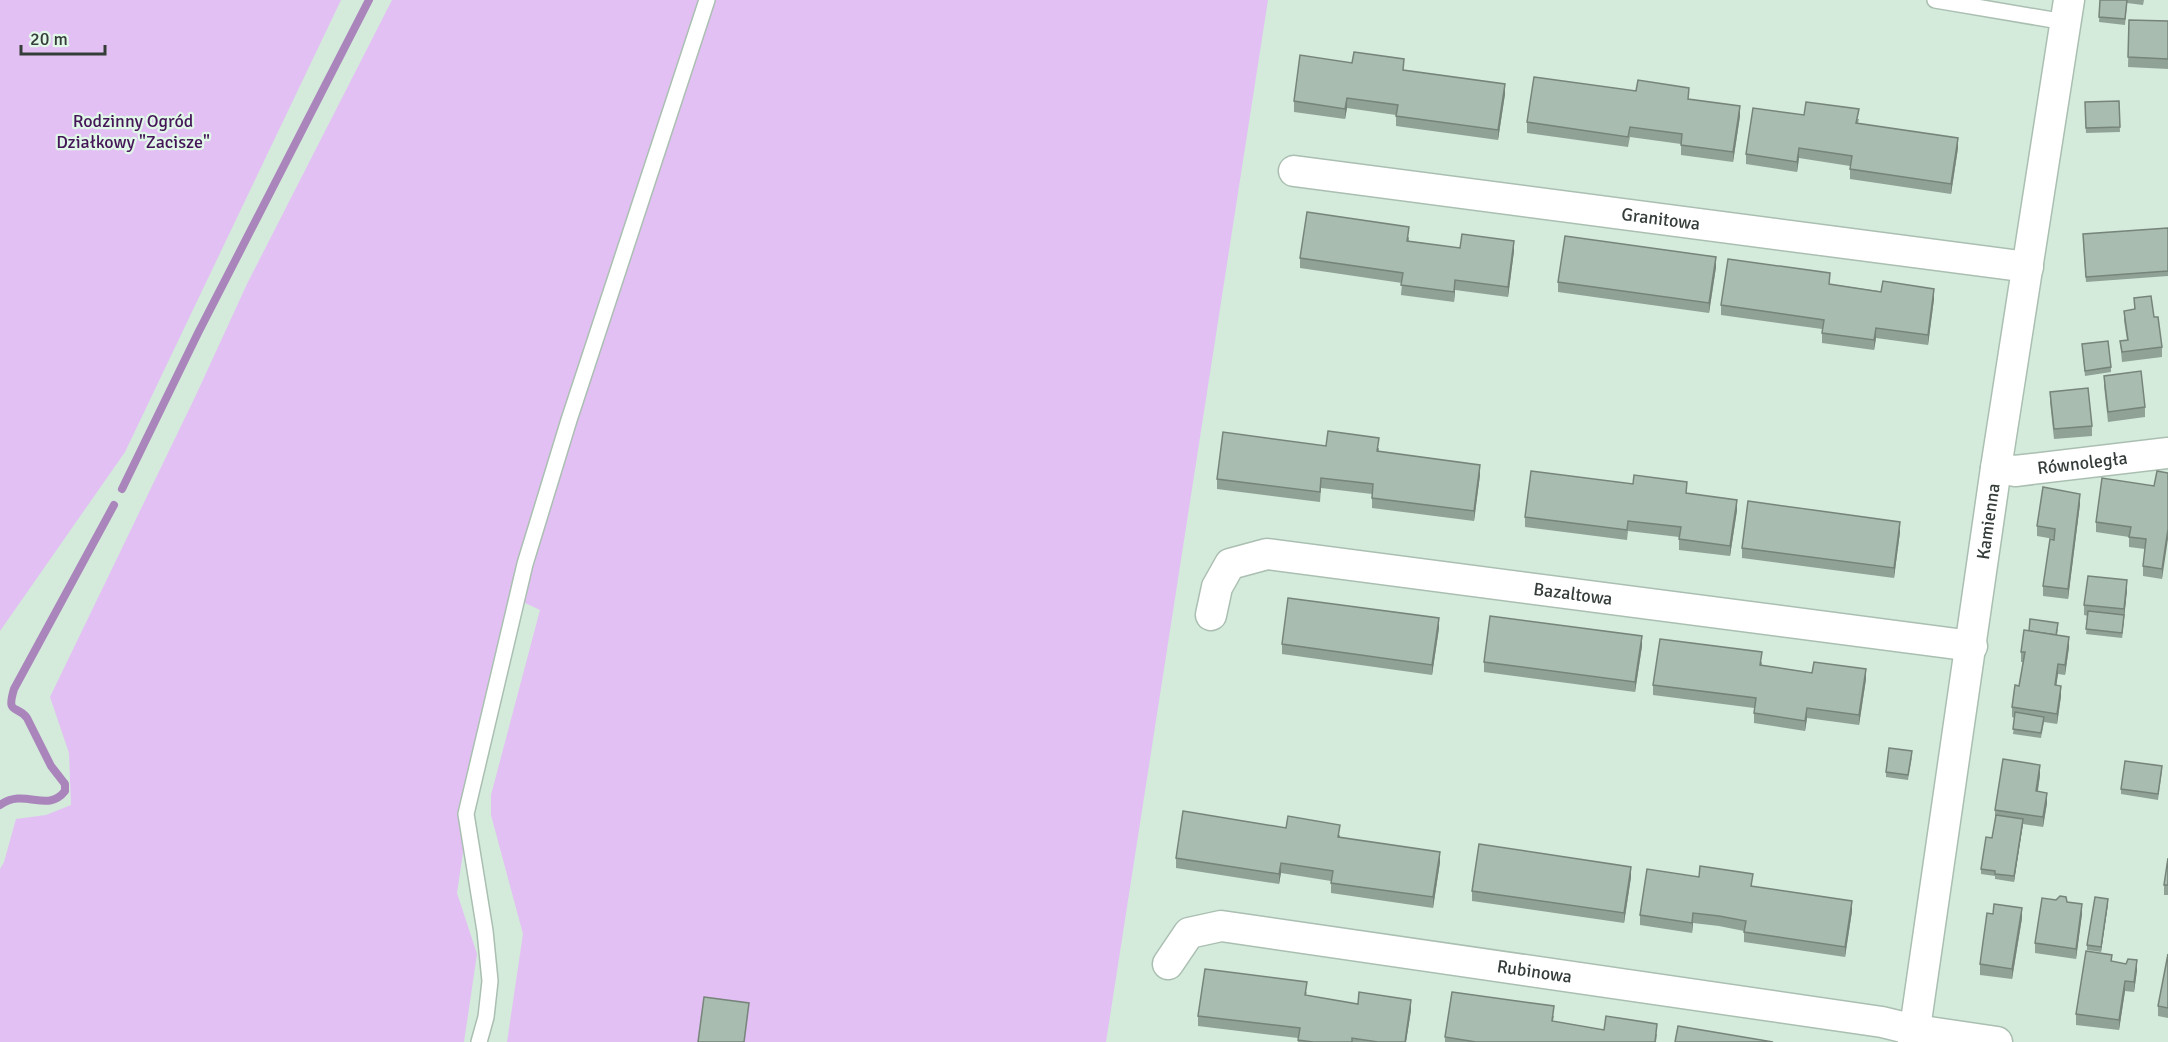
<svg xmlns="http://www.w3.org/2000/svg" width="2168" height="1042" viewBox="0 0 2168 1042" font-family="Signika,sans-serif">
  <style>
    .green { fill: #e2c0f3 }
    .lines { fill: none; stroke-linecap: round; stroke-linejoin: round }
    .stream { stroke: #aa85bc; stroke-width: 8 }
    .service-casing { stroke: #aabfb1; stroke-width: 18 }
    .minor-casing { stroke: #aabfb1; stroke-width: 33 }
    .service { stroke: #fff; stroke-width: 15 }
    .minor { stroke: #fff; stroke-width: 30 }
    .wall { fill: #90a296 }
    .shaded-wall { fill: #76847a }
    .building { fill: #a8bcaf; stroke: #76847a; stroke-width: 1.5 }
    .labels { text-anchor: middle; stroke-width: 4.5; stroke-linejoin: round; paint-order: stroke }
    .park-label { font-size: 18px; fill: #441557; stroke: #e1f7e8 }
    .street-label { font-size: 18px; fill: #353d38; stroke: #e1f7e8 }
  </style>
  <rect width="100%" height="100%" fill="#d4eadb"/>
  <g class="green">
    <polygon points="0,0 341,0 125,452 0,631"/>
    <polygon points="392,0 1268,0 1106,1042 507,1042 523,934 491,815 491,795 540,610 521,601 477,759 457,893 477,954 464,1042 0,1042 0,869 4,862 16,819 46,815 71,805 69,753 50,697 196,395 247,284"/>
  </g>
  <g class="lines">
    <g class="stream">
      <polyline points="122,489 198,333 369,0"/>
      <path d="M0 805C25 787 47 814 65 791V784L51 766 27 718C17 704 6 716 14 689L114 505"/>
    </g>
    <g class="service-casing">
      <g id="service">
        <polyline points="1935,0 2065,22"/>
        <polyline points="479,1042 486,1017 490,981 485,931 466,814 525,564 569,420 707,0"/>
      </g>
    </g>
    <g class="minor-casing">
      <g id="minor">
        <path id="s1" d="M1294 171 2028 267"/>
        <path id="s2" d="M1996 468 2015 471 2168 453"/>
        <path id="s3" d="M1211 615 1217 587 1230 564 1267 554 1972 646"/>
        <path id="s4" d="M1168 964 1189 933 1221 926 1882 1022 1915 1030 1997 1042"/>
        <path id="s5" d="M1913 1042 1996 468 2069 0"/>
      </g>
    </g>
    <use href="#service" class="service"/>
    <use href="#minor" class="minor"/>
  </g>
  <g class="wall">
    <polygon points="2100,0 2144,0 2143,5 2127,3 2125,25 2099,22"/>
    <polygon points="2129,20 2168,21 2168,69 2128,67"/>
    <polygon points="1404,70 1505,94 1498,140 1396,126 1396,115 1347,108 1345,119 1294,112 1294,101"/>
    <polygon points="1689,99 1740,116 1733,162 1681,155 1681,144 1630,137 1628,147 1527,133 1527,122"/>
    <polygon points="2119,101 2120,132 2086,133 2085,102"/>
    <polygon points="1804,115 1859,119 1858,123 1958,148 1951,194 1850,179 1850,166 1799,158 1797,172 1746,164 1746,154"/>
    <polygon points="2168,228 2168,276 2086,282 2083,239"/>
    <polygon points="1409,237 1409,241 1460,248 1514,251 1508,297 1455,290 1454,302 1401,295 1402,283 1300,268 1300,258"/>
    <polygon points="1716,267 1709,313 1558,292 1558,282"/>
    <polygon points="1830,284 1934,299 1928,345 1876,338 1874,350 1822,343 1822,329 1721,315 1721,305"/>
    <polygon points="2134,298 2154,317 2162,347 2162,357 2122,362 2120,341 2127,340 2124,321 2124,311 2134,309"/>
    <polygon points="2082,344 2111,367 2111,372 2085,376"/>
    <polygon points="2104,376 2145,407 2145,417 2108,422 2104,386"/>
    <polygon points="2050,392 2092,426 2092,436 2054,439 2050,402"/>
    <polygon points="1326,446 1379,448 1379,451 1480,475 1474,521 1372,508 1372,494 1321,488 1320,502 1217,489 1217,479"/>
    <polygon points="2168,473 2162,579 2143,576 2143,566 2145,549 2129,547 2129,537 2096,532 2096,522 2154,486"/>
    <polygon points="1687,493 1737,510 1730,556 1679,550 1679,537 1628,531 1627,540 1525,527 1525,517"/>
    <polygon points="2080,504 2068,599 2043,596 2043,586 2054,539 2037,536 2037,526"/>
    <polygon points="1900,532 1894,578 1742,558 1742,548"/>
    <polygon points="2127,590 2122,638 2086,634 2088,616 2084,615 2084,605"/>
    <polygon points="1439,628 1432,675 1282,654 1282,644"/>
    <polygon points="2058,629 2057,635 2069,647 2065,675 2058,674 2056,685 2061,696 2057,724 2044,722 2041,738 2013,734 2015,718 2012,717 2012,707 2019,686 2023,662 2021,662 2021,652 2029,631"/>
    <polygon points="1642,646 1635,692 1484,672 1484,662"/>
    <polygon points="1762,662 1762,665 1812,673 1866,679 1859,725 1807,718 1805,731 1754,723 1754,708 1653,695 1653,685"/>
    <polygon points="1912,757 1908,780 1886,777 1886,772"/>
    <polygon points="2162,771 2158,800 2121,794 2121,789"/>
    <polygon points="2040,775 2038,791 2047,803 2043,827 2023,824 2014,882 1995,879 1995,876 1981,874 1981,869 1992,838 1995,820 1995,810"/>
    <polygon points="1286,828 1340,835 1340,837 1440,862 1433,908 1331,893 1331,881 1281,873 1279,884 1176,868 1176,858"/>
    <polygon points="2168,858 2168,895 2164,895 2164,885"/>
    <polygon points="1631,877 1624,923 1472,901 1472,891"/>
    <polygon points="1752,886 1852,911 1845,957 1744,942 1744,931 1719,926 1693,923 1692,933 1640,925 1640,915"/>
    <polygon points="2067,902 2082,914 2076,959 2035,953 2035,943"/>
    <polygon points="2108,904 2101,952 2087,950 2087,945"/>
    <polygon points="2022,918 2012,979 1980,975 1980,964"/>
    <polygon points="2168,954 2168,1018 2158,1016 2158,1006"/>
    <polygon points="2112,961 2126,964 2137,970 2134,992 2125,991 2119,1030 2076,1025 2076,1014"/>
    <polygon points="1307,992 1306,995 1358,1004 1411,1010 1406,1042 1298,1042 1298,1038 1198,1026 1198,1016"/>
    <polygon points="1554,1016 1553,1021 1604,1030 1657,1034 1656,1042 1445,1042 1445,1037"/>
  </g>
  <g class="shaded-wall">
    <polygon points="1505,84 1505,94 1498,140 1498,130"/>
    <polygon points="1347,98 1347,108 1345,119 1345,109"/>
    <polygon points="1740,106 1740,116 1733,162 1733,152"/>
    <polygon points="1958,138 1958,148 1951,194 1951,184"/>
    <polygon points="1799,148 1799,158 1797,172 1797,162"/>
    <polygon points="1514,241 1514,251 1508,297 1508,287"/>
    <polygon points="1716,257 1716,267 1709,313 1709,303"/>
    <polygon points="1455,280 1455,290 1454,302 1454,292"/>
    <polygon points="1934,289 1934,299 1928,345 1928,335"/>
    <polygon points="1876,328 1876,338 1874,350 1874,340"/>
    <polygon points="1480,465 1480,475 1474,521 1474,511"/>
    <polygon points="2080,494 2080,504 2068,599 2068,589"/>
    <polygon points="1737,500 1737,510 1730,556 1730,546"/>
    <polygon points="1900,522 1900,532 1894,578 1894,568"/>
    <polygon points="2168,529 2168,539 2162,579 2162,569"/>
    <polygon points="2127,580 2127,590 2122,638 2124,609"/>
    <polygon points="1439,618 1439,628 1432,675 1432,665"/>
    <polygon points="1642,636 1642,646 1635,692 1635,682"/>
    <polygon points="2069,637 2069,647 2065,675 2065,665"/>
    <polygon points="2058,664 2058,674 2055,695 2055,685"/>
    <polygon points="1866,669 1866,679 1859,725 1859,715"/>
    <polygon points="2061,686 2061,696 2057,724 2057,714"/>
    <polygon points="1807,708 1807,718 1805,731 1805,721"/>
    <polygon points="2040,765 2040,775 2036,801 2036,791"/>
    <polygon points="2047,793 2047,803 2043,827 2043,817"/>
    <polygon points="2023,819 2023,824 2014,882 2014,876"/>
    <polygon points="1440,852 1440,862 1433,908 1433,897"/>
    <polygon points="1281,863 1281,873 1279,884 1279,874"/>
    <polygon points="1631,867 1631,877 1624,923 1624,913"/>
    <polygon points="2108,899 2108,904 2101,952 2101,947"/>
    <polygon points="1852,901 1852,911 1845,957 1845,947"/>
    <polygon points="2082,904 2082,914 2076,959 2076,949"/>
    <polygon points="2022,908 2022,918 2012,979 2012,969"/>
    <polygon points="1693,913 1693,923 1692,933 1692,923"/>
    <polygon points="2137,960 2137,970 2134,992 2134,982"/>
    <polygon points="2125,981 2125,991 2119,1030 2119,1020"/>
    <polygon points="1411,1000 1411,1010 1406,1042 1405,1042"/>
  </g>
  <g class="building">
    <polygon points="2100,0 2127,0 2125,19 2099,17"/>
    <polygon points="2129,20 2168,21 2168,59 2128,57"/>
    <polygon points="1354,52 1404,59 1403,70 1505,84 1498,130 1396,116 1398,105 1347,98 1345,109 1294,101 1300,55 1352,63"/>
    <polygon points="1534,77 1636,91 1638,80 1689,88 1688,99 1740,106 1733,152 1681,145 1682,134 1630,127 1628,137 1527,122"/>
    <polygon points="2119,101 2120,127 2086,128 2085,102"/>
    <polygon points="1806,102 1859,109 1856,123 1958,138 1951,184 1850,169 1852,156 1799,148 1797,162 1746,154 1753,108 1804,115"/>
    <polygon points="1307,212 1409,227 1407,241 1460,248 1462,234 1514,241 1508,287 1455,280 1454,292 1401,285 1403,273 1300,258"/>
    <polygon points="2168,228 2168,271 2086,277 2083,234"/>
    <polygon points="1565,236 1716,257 1709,303 1558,282"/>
    <polygon points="1728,259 1830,273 1829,284 1881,292 1883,281 1934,289 1928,335 1876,328 1874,340 1822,333 1824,320 1721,305"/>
    <polygon points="2151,296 2154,317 2158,317 2162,347 2122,352 2120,341 2128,340 2124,311 2135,309 2134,298"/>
    <polygon points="2108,341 2111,367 2085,371 2082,344"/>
    <polygon points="2141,371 2145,407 2108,412 2104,376"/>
    <polygon points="2088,388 2092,426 2054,429 2050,392"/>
    <polygon points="1328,431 1379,438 1377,451 1480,465 1474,511 1372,498 1373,484 1321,478 1320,492 1217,479 1223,432 1326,446"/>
    <polygon points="1531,471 1633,484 1634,475 1687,482 1686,493 1737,500 1730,546 1679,539 1681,527 1628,521 1627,530 1525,517"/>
    <polygon points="2157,471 2168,473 2168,529 2162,569 2143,566 2146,539 2129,537 2131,527 2096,522 2102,478 2154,486"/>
    <polygon points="2043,487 2080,494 2068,589 2043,586 2050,539 2054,540 2055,529 2037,526"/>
    <polygon points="1748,501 1900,522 1894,568 1742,548"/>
    <polygon points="2088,576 2127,580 2124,609 2084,605"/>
    <polygon points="1288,598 1439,618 1432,665 1282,644"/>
    <polygon points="2088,611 2124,615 2122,633 2086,629"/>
    <polygon points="1490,616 1642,636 1635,682 1484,662"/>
    <polygon points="2030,619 2058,623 2056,635 2029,631"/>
    <polygon points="2024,630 2069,637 2065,665 2058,664 2055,685 2061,686 2057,714 2012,707 2015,685 2019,686 2025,652 2021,652"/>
    <polygon points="1660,639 1762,652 1760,665 1812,673 1814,662 1866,669 1859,715 1807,708 1805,721 1754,713 1756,698 1653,685"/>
    <polygon points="2015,712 2044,717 2041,733 2013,729"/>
    <polygon points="1889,748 1912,751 1908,775 1886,772"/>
    <polygon points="2003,759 2040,765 2036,791 2047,793 2043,817 1995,810"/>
    <polygon points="2125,761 2162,766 2158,794 2121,789"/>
    <polygon points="1183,811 1286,828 1288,816 1340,825 1338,837 1440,852 1433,897 1331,883 1333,871 1281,863 1279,874 1176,858"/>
    <polygon points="1996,815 2023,819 2014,876 1995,874 1995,871 1981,869 1986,837 1992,838"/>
    <polygon points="1479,844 1631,867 1624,913 1472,891"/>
    <polygon points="2168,858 2168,885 2164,885"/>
    <polygon points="1700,866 1753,874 1751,886 1852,901 1845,947 1744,932 1746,921 1719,916 1693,913 1692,923 1640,915 1647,869 1699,877"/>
    <polygon points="2060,896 2066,897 2067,902 2082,904 2076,949 2035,943 2042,898 2056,900"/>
    <polygon points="2095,897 2108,899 2101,947 2087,945"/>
    <polygon points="1994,904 2022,908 2012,969 1980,964 1987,913 1993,914"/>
    <polygon points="2086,951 2112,955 2111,961 2126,964 2128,959 2137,960 2134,982 2125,981 2119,1020 2076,1014"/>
    <polygon points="2168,954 2168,1008 2158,1006"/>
    <polygon points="1205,969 1307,982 1305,995 1358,1004 1359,992 1411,1000 1405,1042 1378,1042 1352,1038 1352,1042 1313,1042 1298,1040 1300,1028 1198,1016"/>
    <polygon points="1452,992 1554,1006 1552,1021 1604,1030 1606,1016 1657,1024 1655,1042 1476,1042 1445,1037"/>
    <polygon points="704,997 749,1003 744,1042 698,1042"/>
    <polygon points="1678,1026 1773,1042 1675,1042"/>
  </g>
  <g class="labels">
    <g class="park-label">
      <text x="133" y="127">Rodzinny Ogród<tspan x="133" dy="21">Działkowy "Zacisze"</tspan></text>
    </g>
    <g class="street-label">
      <text dy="6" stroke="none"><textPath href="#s1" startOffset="370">Granitowa</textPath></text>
      <text dy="6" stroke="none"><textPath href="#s2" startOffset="87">Równoległa</textPath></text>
      <text dy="6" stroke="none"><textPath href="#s5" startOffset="526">Kamienna</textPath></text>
      <text dy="6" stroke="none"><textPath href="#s3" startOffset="402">Bazaltowa</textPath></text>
      <text dy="6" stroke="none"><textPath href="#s4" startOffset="387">Rubinowa</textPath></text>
    </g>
  </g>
  <path d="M21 45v9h84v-9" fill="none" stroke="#353d38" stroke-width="3"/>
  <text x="30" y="45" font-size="18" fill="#353d38" stroke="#e1f7e8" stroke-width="4.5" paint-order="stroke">20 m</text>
</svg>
